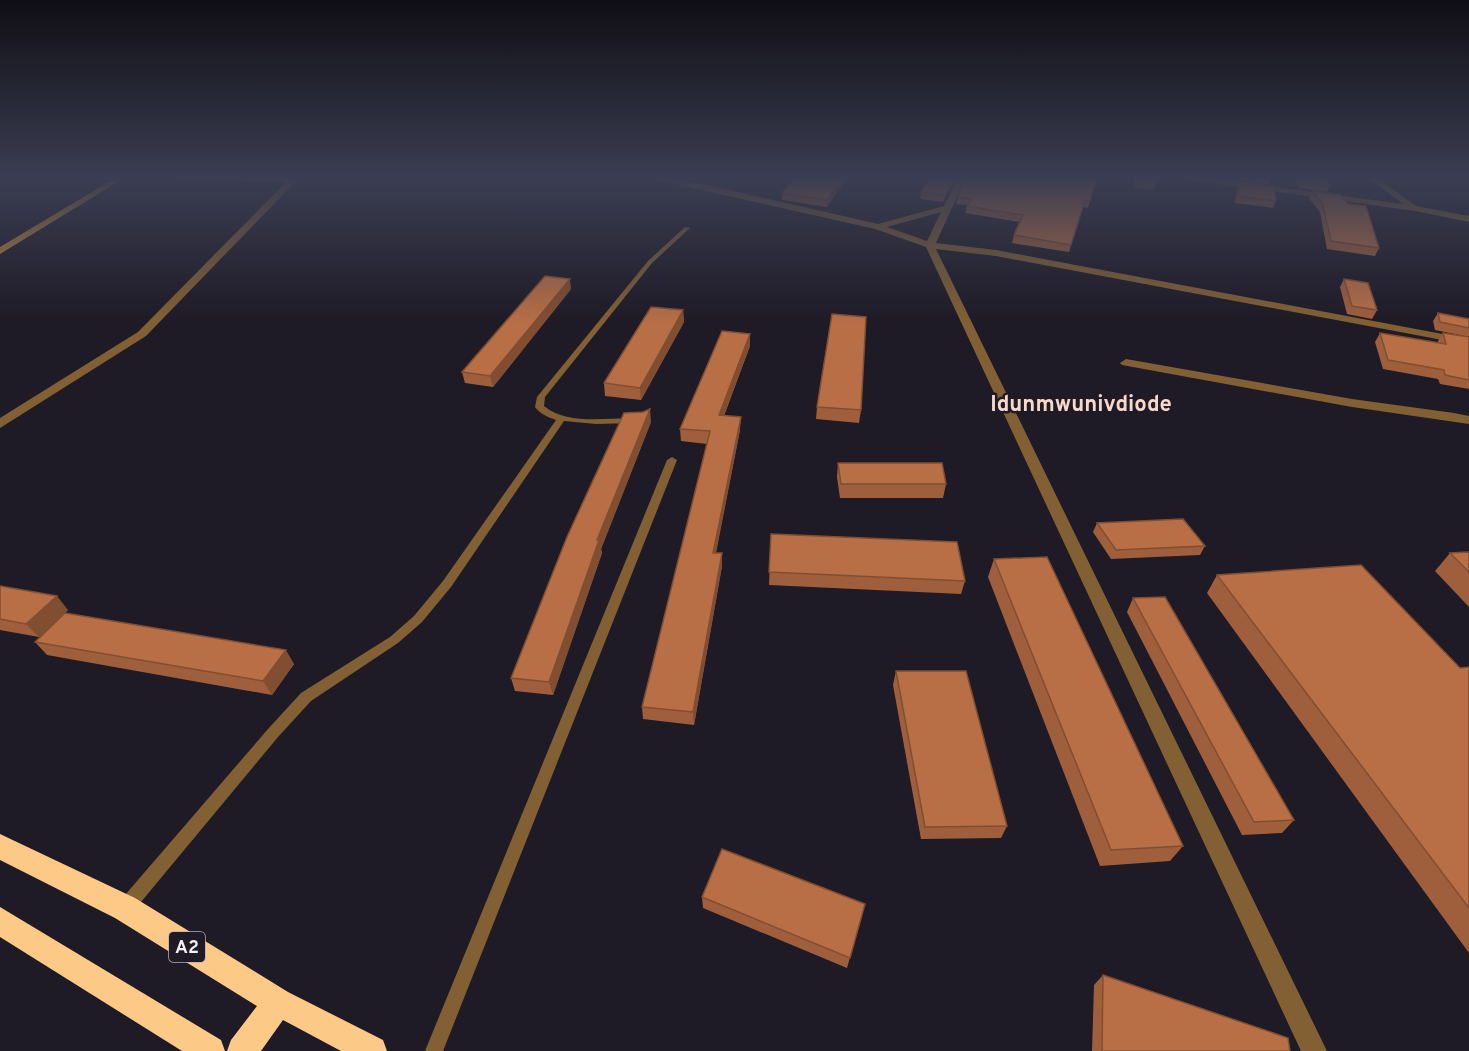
<svg xmlns="http://www.w3.org/2000/svg" width="1469" height="1051" viewBox="0 0 1469 1051" font-family="Overpass,sans-serif">
  <style>
    .lines { fill: none; stroke-linecap: round; stroke-linejoin: round }
    .lane { fill: #826033; fill-rule: evenodd }
    .street { fill: #826033; fill-rule: evenodd }
    .secondary { fill: #bd8738; fill-rule: evenodd }
    .highway { fill: #fcc987; fill-rule: evenodd }
    .wall { fill: #9f5f3c }
    .shaded-wall { fill: #824e31 }
    .building { fill: #b96f46; stroke: #824e31; stroke-width: 1.5 }
    .labels { text-anchor: middle; stroke-width: 5; stroke-linejoin: round; paint-order: stroke }
    .shield { fill: #1e1a26; stroke: #b2afb9; stroke-width: 1.5 }
    .shield-label { font-size: 18px; font-weight: bold; fill: #f2eff8 }
    .quarter-label { font-size: 22px; font-weight: bold; fill: #f8d8cb; stroke: #1e1a26 }
  </style>
  <rect width="100%" height="100%" fill="#1e1a26"/>
  <g class="lines">
    <g class="lane">
      <path d="M685 227 690 228 652 263 545 397 544 406C567 425 604 418 632 418L635 419 637 421 635 423 596 424 564 421 451 587 422 622 398 643 311 701 278 737 131 914 125 916 119 914 117 908 119 902 268 729 301 693 390 637 414 616 443 581 556 420C548 417 540 414 535 407L537 397 648 261Z"/>
      <polygon points="672,457 677,460 443,1051 425,1051 667,460"/>
    </g>
    <g class="street">
      <polygon points="174,177 300,177 146,336 0,428 0,418 138,332 287,181 178,179"/>
      <path d="M644 177H659L711 186 878 224 944 206 958 177H966L936 243 996 250 1469 339V345L996 256 936 249 1327 1051H1301L926 247 875 229ZM941 212 927 241 887 227Z"/>
      <polygon points="1181,177 1200,177 1403,204 1367,177 1376,177 1416,206 1469,216 1469,222 1415,211 1185,179"/>
      <polygon points="1126,359 1352,399 1454,413 1469,416 1469,424 1352,407 1122,365 1120,363"/>
    </g>
    <polygon class="secondary" points="117,177 126,177 0,254 0,247"/>
    <g class="highway">
      <polygon points="0,834 135,898 288,992 383,1040 387,1051 341,1051 283,1020 261,1051 227,1051 231,1040 257,1006 115,918 0,860"/>
      <polygon points="0,907 221,1040 225,1051 182,1051 0,937"/>
    </g>
  </g>
  <g class="wall">
    <polygon points="684,177 701,177 698,179"/>
    <polygon points="847,177 827,207 782,200 782,193"/>
    <polygon points="931,177 956,177 943,202 920,199 921,192"/>
    <polygon points="1134,177 1154,177 1155,184 1153,190 1135,188"/>
    <polygon points="1238,177 1270,177 1271,180 1269,184 1238,180"/>
    <polygon points="1291,177 1324,177 1331,185 1327,192 1300,188"/>
    <polygon points="1095,181 1088,208 1083,207 1069,252 1012,243 1014,235 1020,222 965,213 967,205 956,204 958,197"/>
    <polygon points="1240,182 1276,201 1273,208 1235,203 1237,188"/>
    <polygon points="1312,191 1379,248 1375,256 1327,249 1320,212 1309,198"/>
    <polygon points="1344,279 1377,310 1372,319 1347,314 1340,287"/>
    <polygon points="571,289 493,387 465,383 462,372"/>
    <polygon points="683,310 684,322 641,400 605,396 604,383"/>
    <polygon points="1438,313 1469,319 1469,337 1435,330 1433,321"/>
    <polygon points="1380,333 1438,343 1438,341 1443,333 1469,337 1469,389 1440,384 1438,379 1383,369 1375,342"/>
    <polygon points="750,346 724,416 740,430 716,553 722,553 722,566 694,725 643,719 642,707 707,444 681,441 680,429"/>
    <polygon points="817,407 861,410 859,423 816,419"/>
    <polygon points="651,422 601,549 602,553 553,695 515,691 511,678"/>
    <polygon points="838,463 946,484 943,498 840,498 837,477"/>
    <polygon points="1097,523 1205,546 1200,555 1111,559 1093,532"/>
    <polygon points="771,534 965,581 961,594 769,585"/>
    <polygon points="1469,552 1469,607 1435,571 1450,553"/>
    <polygon points="994,559 1183,846 1170,861 1100,866 988,577"/>
    <polygon points="1217,575 1460,668 1469,667 1469,953 1207,593"/>
    <polygon points="0,586 68,610 39,637 0,630"/>
    <polygon points="1133,598 1294,820 1282,833 1242,835 1127,612"/>
    <polygon points="35,642 294,664 272,695 47,655"/>
    <polygon points="896,671 1007,826 1001,838 921,839 893,685"/>
    <polygon points="702,897 865,904 847,968 703,908"/>
    <polygon points="1103,975 1290,1051 1092,1051 1094,985"/>
  </g>
  <g class="shaded-wall">
    <polygon points="843,177 847,177 827,207 827,200"/>
    <polygon points="954,177 956,177 943,202 945,195"/>
    <polygon points="570,279 571,289 493,387 490,376"/>
    <polygon points="683,310 684,322 641,400 640,388"/>
    <polygon points="750,334 750,346 719,428 719,415"/>
    <polygon points="650,409 651,422 601,549 602,553 553,695 549,682 597,540"/>
    <polygon points="741,417 740,430 713,566 713,553"/>
    <polygon points="722,553 722,566 694,725 693,712"/>
    <polygon points="57,596 68,610 39,637 26,624"/>
    <polygon points="286,650 294,664 272,695 263,681"/>
  </g>
  <g class="building">
    <polygon points="797,177 843,177 827,200 782,193"/>
    <polygon points="931,177 954,177 945,195 921,192"/>
    <polygon points="966,177 1093,177 1095,181 1090,201 1085,200 1071,245 1014,235 1023,215 967,206 971,199 958,197"/>
    <polygon points="1137,177 1154,177 1155,184 1137,182"/>
    <polygon points="1241,177 1270,177 1271,180"/>
    <polygon points="1300,177 1324,177 1331,185 1304,181"/>
    <polygon points="1240,182 1274,186 1276,201 1238,196"/>
    <polygon points="1312,191 1340,195 1348,204 1366,206 1379,248 1331,241 1323,205"/>
    <polygon points="545,276 570,279 490,376 462,372"/>
    <polygon points="1344,279 1368,283 1377,310 1352,306"/>
    <polygon points="651,307 683,310 640,388 604,383"/>
    <polygon points="1438,313 1469,319 1469,328 1440,322"/>
    <polygon points="832,314 866,317 861,410 817,407"/>
    <polygon points="722,331 750,334 719,415 741,417 713,553 722,553 693,712 642,707 710,431 680,429"/>
    <polygon points="1380,333 1446,344 1443,333 1469,337 1469,380 1445,375 1444,370 1388,360"/>
    <polygon points="650,409 597,540 599,540 549,682 511,678 567,537 624,413 643,412"/>
    <polygon points="838,463 942,463 946,484 841,484"/>
    <polygon points="1183,519 1205,546 1116,550 1097,523"/>
    <polygon points="771,534 957,542 965,581 769,572"/>
    <polygon points="1469,552 1469,572 1450,553"/>
    <polygon points="1047,557 1183,846 1111,850 994,559"/>
    <polygon points="1361,565 1460,668 1469,667 1469,908 1217,575"/>
    <polygon points="0,586 57,596 26,624 0,619"/>
    <polygon points="1165,597 1294,820 1254,822 1133,598"/>
    <polygon points="65,613 286,650 263,681 35,642"/>
    <polygon points="896,671 966,671 1007,826 925,827"/>
    <polygon points="722,849 865,904 850,958 702,897"/>
    <polygon points="1103,975 1288,1038 1290,1051 1102,1051"/>
  </g>
  <linearGradient id="sky" x2="0" y2="1"><stop stop-color="#100e15"/><stop offset="0.55" stop-color="#3b3e52"/><stop offset="1" stop-color="#3b3e52" stop-opacity="0"/></linearGradient>
  <rect width="1469" height="324" fill="url(#sky)"/>
  <g class="labels">
    <rect class="shield" x="169" y="932" width="36" height="30" rx="4.5"/>
    <g class="shield-label">
      <text x="187" y="953">A2</text>
    </g>
    <g class="quarter-label">
      <text x="1081" y="411">Idunmwunivdiode</text>
    </g>
  </g>
</svg>
